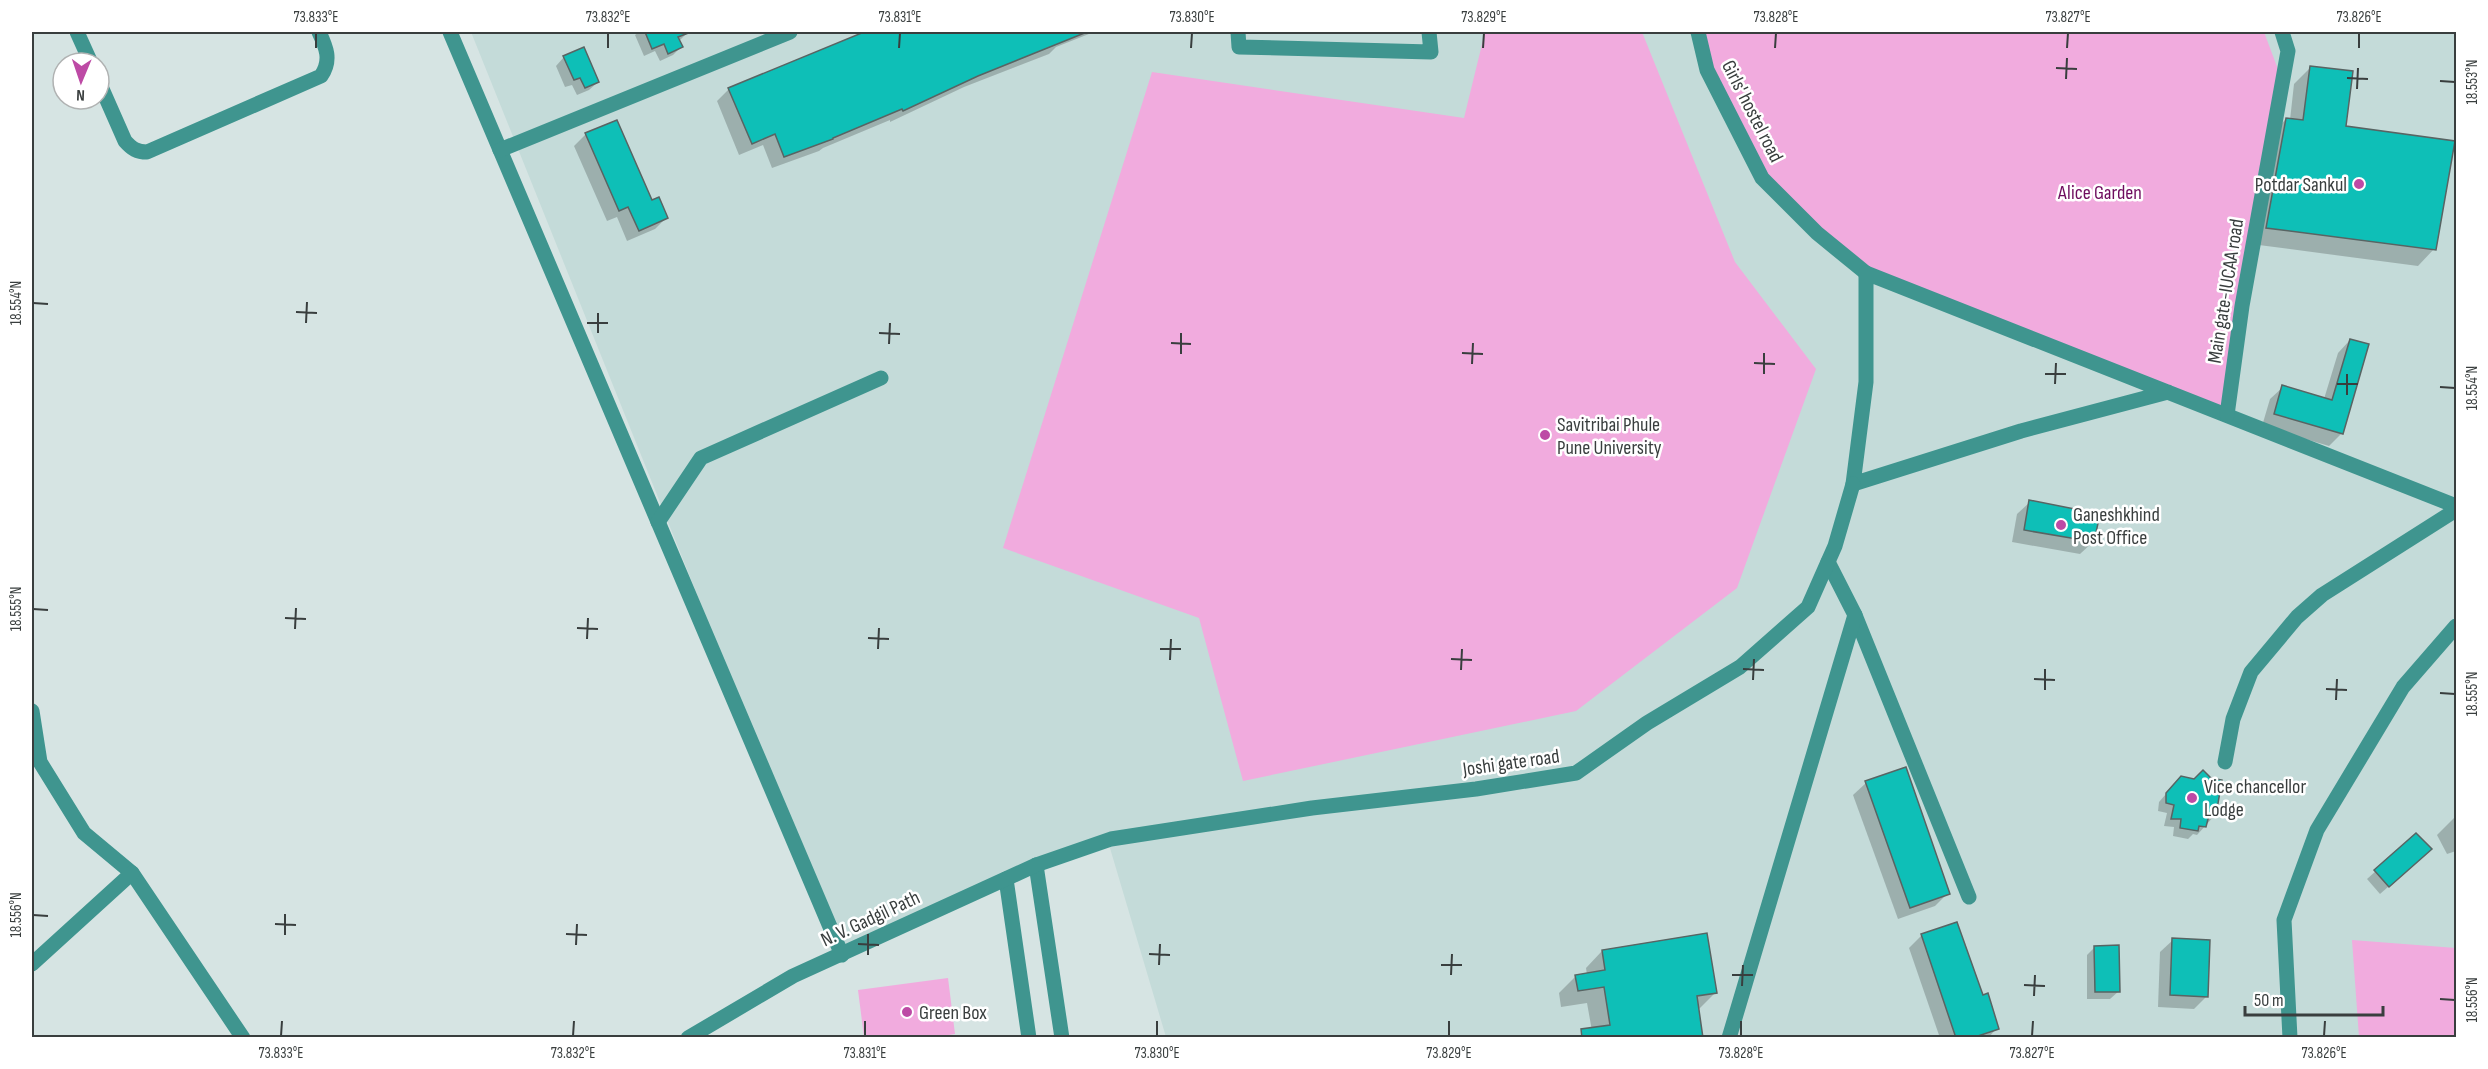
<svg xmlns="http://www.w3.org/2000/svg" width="2488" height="1069" viewBox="0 0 2488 1069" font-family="'Sofia Sans Condensed',sans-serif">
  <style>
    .built { fill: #c4dbd9 }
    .green { fill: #f1abde }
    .shadow { fill: #0003 }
    .building { fill: #0ebfb7; stroke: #586463; stroke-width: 1.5 }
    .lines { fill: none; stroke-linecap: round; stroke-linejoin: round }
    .minor { stroke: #3f958f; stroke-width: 15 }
    .ticks { fill: none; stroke: #393e3e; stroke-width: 2 }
    .poi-dot { fill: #bd4aa5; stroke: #fff; stroke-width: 2 }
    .labels { text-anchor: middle; stroke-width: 5; stroke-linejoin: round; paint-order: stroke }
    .street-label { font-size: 20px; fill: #393e3e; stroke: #fff }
    .poi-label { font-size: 20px; fill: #393e3e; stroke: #fff; text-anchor: start }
    .park-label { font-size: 20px; fill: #6e0c5e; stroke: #fff }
    .neatline { fill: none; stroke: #393e3e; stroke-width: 2 }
    .ticks-label { font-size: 15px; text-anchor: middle; fill: #393e3e }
  </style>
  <rect width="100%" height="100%" fill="#d6e4e3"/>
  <polygon class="built" points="471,32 2456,32 2456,1037 1166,1037 1107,838 842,955"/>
  <g class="green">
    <polygon points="1485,32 1642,32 1735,262 1816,369 1737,588 1576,711 1243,781 1199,618 1003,548 1152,72 1464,118"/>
    <polygon points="1701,32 2264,32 2282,80 2227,415 1866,273 1762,178 1707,70"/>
    <polygon points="2352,940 2456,948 2456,1037 2359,1037"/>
    <polygon points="948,978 955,1034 929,1038 864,1037 858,990"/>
  </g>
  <g class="shadow">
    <polygon points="639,32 686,32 687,33 678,42 681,47 673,55 660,61 655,51 644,56 635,35"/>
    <polygon points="870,32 1094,32 1056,47 1049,54 964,87 890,122 890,120 823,148 819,151 772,168 763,145 739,155 717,101 729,89"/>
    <polygon points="564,57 598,82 589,90 577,95 572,85 565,87 556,66"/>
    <polygon points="2310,68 2345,127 2434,249 2418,266 2251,244 2270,136 2286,119 2290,120 2294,84"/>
    <polygon points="586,134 666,218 655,229 627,241 617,217 607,221 574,146"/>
    <polygon points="2350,340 2342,433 2329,446 2262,426 2270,399 2283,387 2324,399 2338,353"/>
    <polygon points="2030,502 2093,542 2080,554 2012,542 2017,514"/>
    <polygon points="1866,783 1948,893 1935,906 1898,919 1853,795"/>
    <polygon points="2173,786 2215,815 2197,835 2193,834 2188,839 2173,836 2174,827 2164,826 2167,813 2158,811 2159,802"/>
    <polygon points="2456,816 2456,851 2447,854 2437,835"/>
    <polygon points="2416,835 2422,857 2380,894 2367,879"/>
    <polygon points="1922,935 1982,997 1997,1028 1988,1038 1940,1038 1909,948"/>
    <polygon points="2173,940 2207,996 2194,1009 2158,1007 2160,952"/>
    <polygon points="2095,947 2119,991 2110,999 2087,999 2087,955"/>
    <polygon points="1602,951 1715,993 1699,1009 1592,1031 1587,1003 1561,1007 1559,993 1576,976 1587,975 1586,968"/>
  </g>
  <g class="building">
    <polygon points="645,32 691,32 678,37 683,47 668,54 664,44 652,49"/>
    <polygon points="864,32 1087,32 978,76 903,111 902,109 833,138 833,139 784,157 775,134 752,144 728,88"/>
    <polygon points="584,47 599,82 585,88 580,78 574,80 563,56"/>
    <polygon points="2310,66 2353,71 2346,126 2455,141 2436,250 2266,228 2286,118 2303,120"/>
    <polygon points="617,120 652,200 659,197 668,218 639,231 628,207 619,211 585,133"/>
    <polygon points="2350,339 2369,344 2343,434 2274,414 2282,385 2332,400"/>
    <polygon points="2029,500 2100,514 2094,542 2024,530"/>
    <polygon points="1906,767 1950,894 1910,908 1865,781"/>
    <polygon points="2203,770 2211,778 2222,780 2216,815 2209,815 2206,827 2199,826 2198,831 2180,828 2181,819 2171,819 2174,805 2166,803 2166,793 2181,776 2194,779"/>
    <polygon points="2416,833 2432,849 2389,887 2374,870"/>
    <polygon points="1957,922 1983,995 1988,993 1999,1029 1972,1038 1956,1038 1921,934"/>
    <polygon points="1707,933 1717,993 1697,996 1703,1038 1582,1038 1581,1029 1610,1025 1604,987 1578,991 1575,975 1605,970 1602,950"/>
    <polygon points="2172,938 2210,940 2208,997 2170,995"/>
    <polygon points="2119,945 2120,992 2095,992 2094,946"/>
  </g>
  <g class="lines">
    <g class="minor">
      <polyline points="77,32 91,63"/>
      <polyline points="450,32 842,955"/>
      <polyline points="1238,32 1239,47 1431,52 1429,32"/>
      <polyline points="1698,32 1707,70 1762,178 1817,233 1866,273"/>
      <path d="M99 82 125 141C132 149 137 152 147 152L321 76C332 60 326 47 319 32"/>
      <polyline points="500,150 790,32"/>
      <polyline points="2168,392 2021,431 1853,484 1866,382 1866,273 2456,506"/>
      <polyline points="2227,415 2242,306 2288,51 2282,32"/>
      <polyline points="658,522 701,458 881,378"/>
      <polyline points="1828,562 1855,615 1969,897"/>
      <polyline points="32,711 40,762 84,833 132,873 243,1038"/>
      <polyline points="2225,762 2233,719 2251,672 2297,617 2322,595 2456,510"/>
      <polyline points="1036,865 1062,1038"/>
      <polyline points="1006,879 1029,1038"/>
      <polyline points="32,964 132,873"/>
      <polyline points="688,1038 793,976 1036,865 1111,839 1312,808 1476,789 1576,773 1647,723 1740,667 1808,607 1835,546 1853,484"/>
      <polyline points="1729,1038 1855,615"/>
      <polyline points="2290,1038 2284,920 2317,830 2403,687 2456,626"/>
    </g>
  </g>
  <path class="ticks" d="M316 48V33M608 48V33M899 48 900 33M1191 48 1192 33M1483 48 1484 33M1775 48 1776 33M2067 48 2068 33M2359 48V33M2056 68 2077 69M2347 78 2368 79M2066 79 2067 58M2440 81 2455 82M2357 89 2358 68M33 303 48 304M296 312 317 313M306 323 307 302M587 323H608M598 333V313M879 333 900 334M1171 343 1191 344M889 344 890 323M1462 353 1483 354M1181 354V333M1754 363 1775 364M1472 364 1473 343M1764 374V353M2045 374H2066M2055 384 2056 363M2337 384H2358M2440 387 2455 388M2347 395V374M33 609 48 610M285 618 306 619M577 628 598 629M295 629 296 608M868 638 889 639M587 639 588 618M878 649 879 628M1160 649H1181M1451 659 1472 660M1170 660 1171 639M1743 669 1764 670M1461 670 1462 649M2034 679 2055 680M1753 680 1754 659M2326 689 2347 690M2045 690V669M2440 693 2455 694M2336 700 2337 679M33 915 48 916M275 924 296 925M566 934 587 935M285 935V914M858 944 879 945M576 945 577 924M1149 954 1170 955M868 955V934M1159 965 1160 944M1441 965H1462M1451 975 1452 954M1732 975H1753M2024 985 2045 986M1742 986 1743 965M2034 996 2035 975M2440 999 2455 1000M281 1036 282 1021M573 1036 574 1021M865 1036V1021M1157 1036V1021M1449 1036V1021M1741 1036V1021M2032 1036 2033 1021M2324 1036 2325 1021"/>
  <g class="poi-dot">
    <circle cx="2359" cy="184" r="6"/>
    <circle cx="1545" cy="435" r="6"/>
    <circle cx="2061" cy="525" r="6"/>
    <circle cx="2192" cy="798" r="6"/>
    <circle cx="907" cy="1012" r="6"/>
  </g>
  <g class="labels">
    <g class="street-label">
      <text transform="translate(1753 111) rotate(63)" y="7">Girls' hostel road</text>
      <text transform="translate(2225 291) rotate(-81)" y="7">Main gate-IUCAA road</text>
      <text transform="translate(1511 762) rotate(-8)" y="7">Joshi gate road</text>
      <text transform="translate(870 918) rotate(-25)" y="7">N. V. Gadgil Path</text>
    </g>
    <g class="poi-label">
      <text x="2347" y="191" text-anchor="end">Potdar Sankul</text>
      <text x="1557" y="431">Savitribai Phule<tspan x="1557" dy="23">Pune University</tspan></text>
      <text x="2073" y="521">Ganeshkhind<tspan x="2073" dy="23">Post Office</tspan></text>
      <text x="2204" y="793">Vice chancellor<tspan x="2204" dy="23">Lodge</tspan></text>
      <text x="919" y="1019">Green Box</text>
    </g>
    <g class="park-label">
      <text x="2100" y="199">Alice Garden</text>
    </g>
  </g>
  <rect width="2488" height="1069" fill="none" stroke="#ffffff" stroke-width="66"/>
  <g transform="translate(81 81) rotate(182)"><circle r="28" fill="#ffffff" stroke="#b0b2b2" stroke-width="1.5"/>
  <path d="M0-4.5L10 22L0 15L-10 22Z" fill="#bd4aa5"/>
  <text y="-9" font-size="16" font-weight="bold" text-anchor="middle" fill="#393e3e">N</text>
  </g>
  <path d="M2245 1006v9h138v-9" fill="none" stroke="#393e3e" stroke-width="3"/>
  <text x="2254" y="1006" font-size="18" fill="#393e3e" stroke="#ffffff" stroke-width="4.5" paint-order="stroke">50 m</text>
  <rect x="33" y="33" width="2422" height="1003" class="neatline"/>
  <g class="ticks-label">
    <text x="316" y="22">73.833°E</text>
    <text x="608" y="22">73.832°E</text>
    <text x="900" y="22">73.831°E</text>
    <text x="1192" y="22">73.830°E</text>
    <text x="1484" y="22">73.829°E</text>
    <text x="1776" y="22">73.828°E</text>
    <text x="2068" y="22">73.827°E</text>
    <text x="2359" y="22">73.826°E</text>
    <text transform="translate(2472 82) rotate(-90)" y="5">18.553°N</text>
    <text transform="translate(16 303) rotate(-90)" y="5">18.554°N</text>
    <text transform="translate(2472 388) rotate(-90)" y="5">18.554°N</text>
    <text transform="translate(16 609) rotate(-90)" y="5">18.555°N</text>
    <text transform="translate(2472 694) rotate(-90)" y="5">18.555°N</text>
    <text transform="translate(16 915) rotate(-90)" y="5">18.556°N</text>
    <text transform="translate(2472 1000) rotate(-90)" y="5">18.556°N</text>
    <text x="281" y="1058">73.833°E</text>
    <text x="573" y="1058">73.832°E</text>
    <text x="865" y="1058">73.831°E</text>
    <text x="1157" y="1058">73.830°E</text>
    <text x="1449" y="1058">73.829°E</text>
    <text x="1741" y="1058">73.828°E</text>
    <text x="2032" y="1058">73.827°E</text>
    <text x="2324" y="1058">73.826°E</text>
  </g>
</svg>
